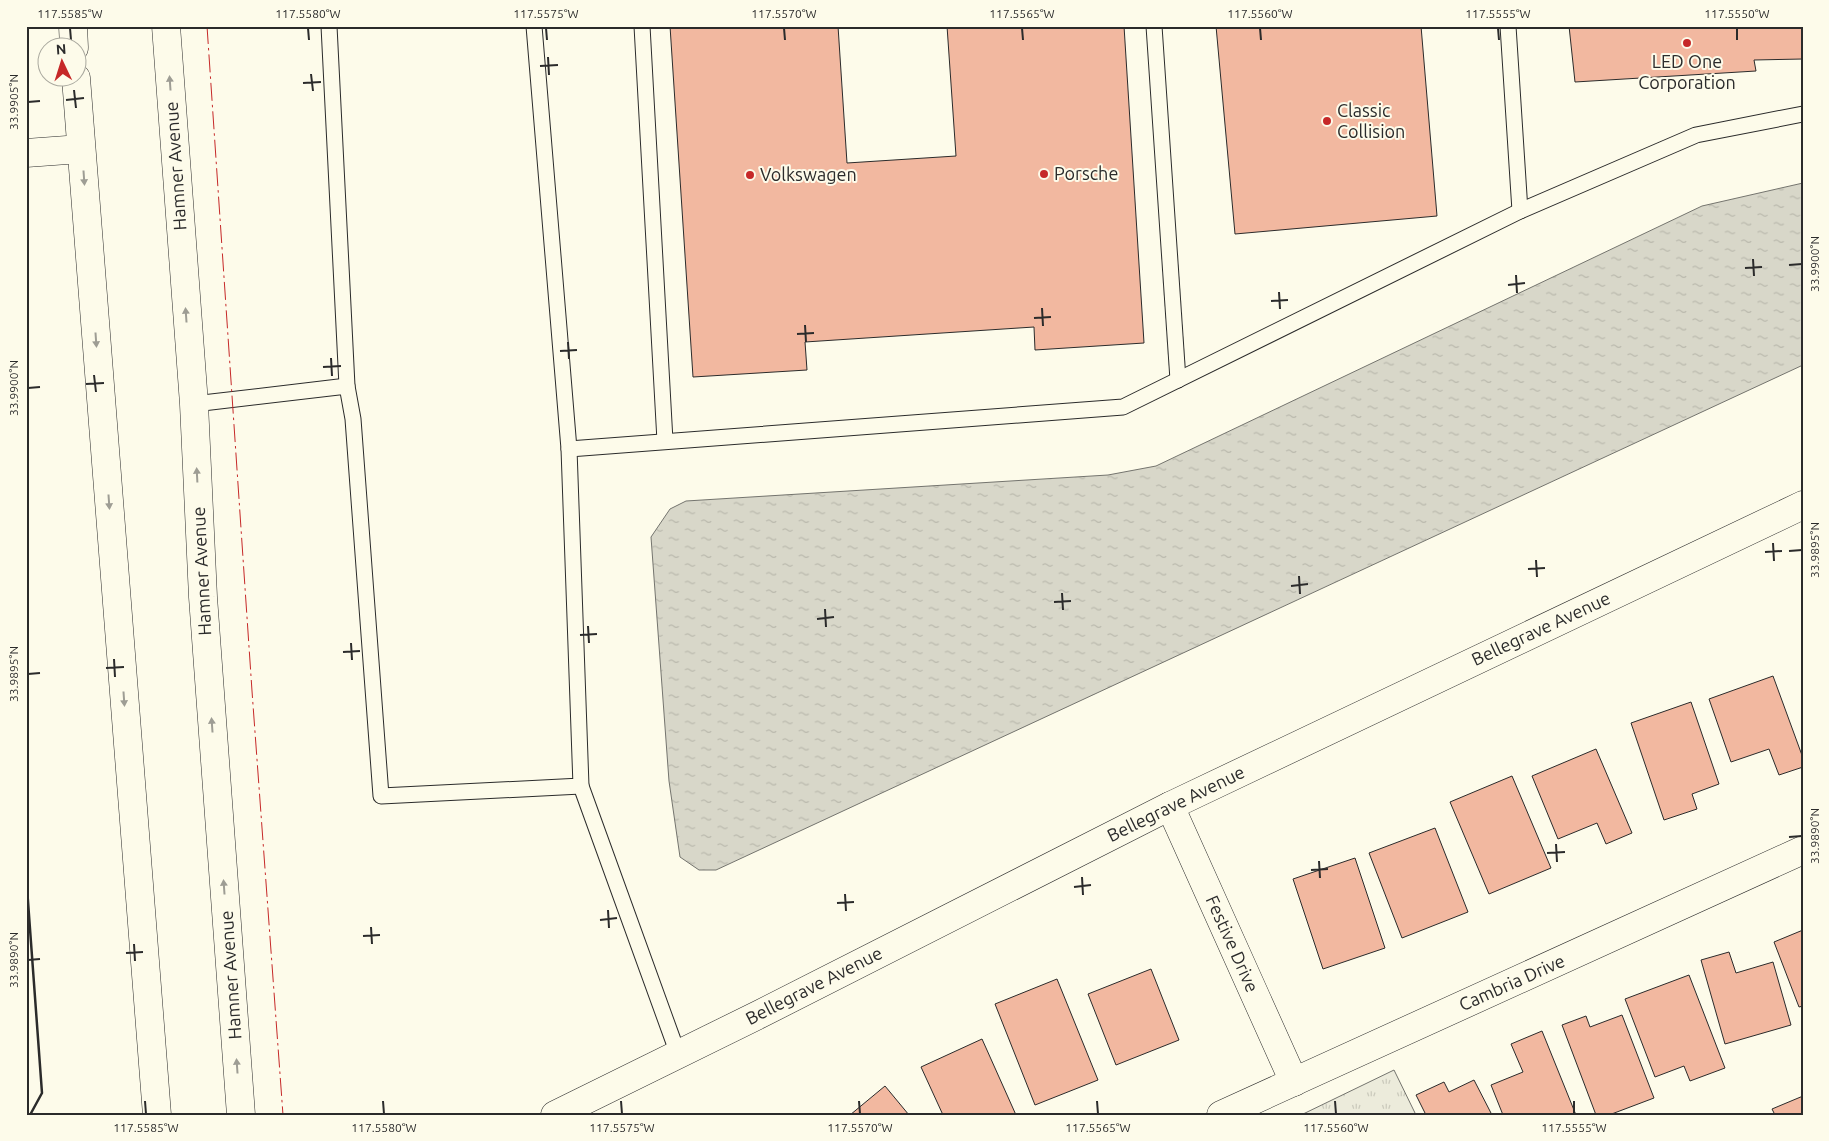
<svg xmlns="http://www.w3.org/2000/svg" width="1829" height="1141" viewBox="0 0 1829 1141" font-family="Ubuntu,sans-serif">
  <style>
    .park { fill: url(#park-tufts); stroke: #74746e }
    .water { fill: url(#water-ripples); stroke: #74746e }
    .building { fill: #f2b8a0; stroke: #2b2b2b }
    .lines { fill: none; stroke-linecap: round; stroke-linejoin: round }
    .service-casing { stroke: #2b2b2b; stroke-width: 17 }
    .minor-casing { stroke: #2b2b2b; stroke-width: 29 }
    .secondary-casing { stroke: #2b2b2b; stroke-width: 29 }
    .primary-casing { stroke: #2b2b2b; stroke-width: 29 }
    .service { stroke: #fdfbea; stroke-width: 15 }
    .minor { stroke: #fdfbea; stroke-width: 28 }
    .secondary { stroke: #fdfbea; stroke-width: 28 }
    .primary { stroke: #fdfbea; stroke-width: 28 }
    .wall { stroke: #2b2b2b; stroke-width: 2.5 }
    .power { stroke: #c62828; stroke-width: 1; stroke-dasharray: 18 4 2.5 4; stroke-linecap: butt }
    .oneway { fill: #9e9d94 }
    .ticks { fill: none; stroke: #2b2b2b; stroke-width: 2 }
    .poi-dot { fill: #c62828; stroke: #fdfbea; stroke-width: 2 }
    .labels { text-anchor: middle; stroke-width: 4; stroke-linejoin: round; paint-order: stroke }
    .poi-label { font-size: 18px; fill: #2b2b2b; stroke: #fdfbea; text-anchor: start }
    .street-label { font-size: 18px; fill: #2b2b2b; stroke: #fdfbea }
    .neatline { fill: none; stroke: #2b2b2b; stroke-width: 2 }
    .ticks-label { font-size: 12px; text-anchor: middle; fill: #2b2b2b }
  </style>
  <defs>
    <pattern id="park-tufts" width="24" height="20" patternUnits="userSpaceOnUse" patternTransform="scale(1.25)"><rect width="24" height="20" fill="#ecebdb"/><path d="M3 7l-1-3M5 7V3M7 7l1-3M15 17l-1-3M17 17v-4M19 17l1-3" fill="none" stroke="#cbcabc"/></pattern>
    <pattern id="water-ripples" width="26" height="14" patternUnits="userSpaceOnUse" patternTransform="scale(1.25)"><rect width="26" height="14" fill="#d8d7c9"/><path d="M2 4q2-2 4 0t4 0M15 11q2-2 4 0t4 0" fill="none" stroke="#bab9ad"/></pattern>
  </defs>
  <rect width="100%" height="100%" fill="#fdfbea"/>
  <polygon class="park" points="1394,1070 1416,1115 1301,1115"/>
  <polygon class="water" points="1803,183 1803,365 716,870 699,870 680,857 669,781 651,537 670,509 686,501 1108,475 1156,466 1702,206"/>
  <g class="building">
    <polygon points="670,26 838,26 847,163 956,156 947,26 1124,26 1144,343 1035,350 1034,327 805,342 807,370 693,377"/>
    <polygon points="1216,26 1421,26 1437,216 1235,234"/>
    <polygon points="1569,26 1803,26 1803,59 1754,60 1756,71 1575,82"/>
    <polygon points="1773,676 1803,758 1803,767 1779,775 1769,749 1731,762 1709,699"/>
    <polygon points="1691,702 1719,784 1692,794 1697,809 1664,820 1631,723"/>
    <polygon points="1596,749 1632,833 1606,844 1597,823 1558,839 1532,776"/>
    <polygon points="1512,776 1551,868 1489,894 1450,802"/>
    <polygon points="1435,828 1468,912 1402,938 1369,853"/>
    <polygon points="1355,858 1385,948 1323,969 1293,879"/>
    <polygon points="1803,930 1803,1006 1799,1007 1774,942"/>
    <polygon points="1729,952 1736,973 1773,962 1791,1025 1725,1044 1701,960"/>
    <polygon points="1151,969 1179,1040 1116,1065 1088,994"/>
    <polygon points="1689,975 1725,1068 1690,1081 1684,1066 1655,1077 1625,999"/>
    <polygon points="1057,979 1098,1080 1035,1105 995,1004"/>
    <polygon points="1622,1015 1654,1098 1609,1115 1596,1115 1562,1025 1586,1016 1590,1027"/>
    <polygon points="1542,1031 1576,1115 1503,1115 1491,1085 1523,1072 1511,1044"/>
    <polygon points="982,1039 1016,1115 943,1115 921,1067"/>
    <polygon points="1474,1080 1492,1115 1426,1115 1416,1095 1444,1082 1449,1092"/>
    <polygon points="885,1086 909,1115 850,1115"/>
    <polygon points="1803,1096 1803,1115 1775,1115 1772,1109"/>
  </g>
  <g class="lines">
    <g class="service-casing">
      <g id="service">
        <polyline points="329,26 347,386"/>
        <polyline points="534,26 569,449"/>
        <polyline points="642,26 665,441"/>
        <polyline points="1154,26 1178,380"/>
        <polyline points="1508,26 1520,211"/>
        <polyline points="194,404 347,386 353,419 381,796 581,786 569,449 1123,407 1520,211 1696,135 1803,114"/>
        <polyline points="581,786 678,1054"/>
      </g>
    </g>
    <g class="minor-casing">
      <g id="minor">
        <polyline points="26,153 81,149"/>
        <polyline points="1170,806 1294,1082"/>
        <polyline points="1221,1115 1803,850"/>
      </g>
    </g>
    <g class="secondary-casing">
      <polyline id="secondary" points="555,1115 760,1014 1170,806 1803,505"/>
    </g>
    <g class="primary-casing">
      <g id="primary">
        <polyline points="73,26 74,48"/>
        <polyline points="166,26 194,404 203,597 241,1115"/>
        <polyline points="76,78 157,1115"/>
      </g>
    </g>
    <use href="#service" class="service"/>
    <use href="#minor" class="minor"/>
    <use href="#secondary" class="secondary"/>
    <use href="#primary" class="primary"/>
    <polyline class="wall" points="26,874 42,1093 30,1115"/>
    <polyline class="power" points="207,26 252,691 283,1115"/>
  </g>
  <defs><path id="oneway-solid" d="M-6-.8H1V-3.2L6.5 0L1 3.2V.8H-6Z" transform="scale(1.25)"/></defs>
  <g class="oneway">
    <use href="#oneway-solid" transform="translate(170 83) rotate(-94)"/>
    <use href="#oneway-solid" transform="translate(84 178) rotate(86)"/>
    <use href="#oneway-solid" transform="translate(186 315) rotate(-94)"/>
    <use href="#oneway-solid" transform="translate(96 340) rotate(86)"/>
    <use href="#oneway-solid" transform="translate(197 475) rotate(-93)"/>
    <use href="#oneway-solid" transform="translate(109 502) rotate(86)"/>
    <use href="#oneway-solid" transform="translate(124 699) rotate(86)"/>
    <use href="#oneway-solid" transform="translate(212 725) rotate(-94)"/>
    <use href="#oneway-solid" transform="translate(224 887) rotate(-94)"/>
    <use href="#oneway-solid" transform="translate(237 1066) rotate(-94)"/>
  </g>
  <path class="ticks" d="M70 28 71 40M308 28 309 40M546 28 547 40M784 28 785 40M1022 28 1023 40M1260 28 1261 40M1498 28 1499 40M1737 28V40M548 57 549 75M540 66 558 65M311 74 313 91M303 83 321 82M74 90 76 108M66 100 84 98M28 102 40 101M1753 259 1754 276M1789 265 1802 264M1745 268 1762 267M1516 275 1517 293M1508 285 1525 283M1279 292 1280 309M1271 301 1288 300M1042 308 1043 326M1034 318 1051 317M805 325 806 342M797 334 814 333M568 342 569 359M560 351 577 350M331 358 332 376M323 367 341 366M94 375 96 392M86 384 104 383M28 388 40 387M1773 543 1774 561M1789 551 1802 550M1765 552 1782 551M1536 560 1537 577M1528 569 1545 568M1299 576 1300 594M1291 586 1308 584M1062 593 1063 610M1054 602 1071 601M825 609 826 627M817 619 834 617M588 626 589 643M580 635 597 634M351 643 352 660M343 652 360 651M114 659 115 677M106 668 124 667M28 674 40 673M1789 837 1802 836M1556 844 1557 862M1547 853 1565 852M1319 861 1320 878M1311 870 1328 869M1082 877 1083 895M1074 887 1091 885M845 894 846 911M837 903 854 902M608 910 609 928M600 920 617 918M371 927 372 944M363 936 380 935M134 944 135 961M126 953 143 952M28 960 40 959M145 1101 146 1114M383 1101 384 1114M621 1101 622 1114M859 1101 860 1114M1097 1101 1098 1114M1335 1101 1336 1114M1574 1101V1114"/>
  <g class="poi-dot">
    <circle cx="1687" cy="43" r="5"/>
    <circle cx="1327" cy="121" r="5"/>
    <circle cx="1044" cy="174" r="5"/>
    <circle cx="750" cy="175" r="5"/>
  </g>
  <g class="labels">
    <g class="poi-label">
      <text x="1687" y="68" text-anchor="middle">LED One<tspan x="1687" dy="21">Corporation</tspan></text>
      <text x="1337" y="117">Classic<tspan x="1337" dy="21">Collision</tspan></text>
      <text x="1054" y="180">Porsche</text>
      <text x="760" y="181">Volkswagen</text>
    </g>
    <g class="street-label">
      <text transform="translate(176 166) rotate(-94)" y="6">Hamner Avenue</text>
      <text transform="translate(202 571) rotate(-93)" y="6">Hamner Avenue</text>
      <text transform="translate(1541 629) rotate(-25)" y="6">Bellegrave Avenue</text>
      <text transform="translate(1176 804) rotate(-26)" y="6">Bellegrave Avenue</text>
      <text transform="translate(1232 944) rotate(66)" y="6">Festive Drive</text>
      <text transform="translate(231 975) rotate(-94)" y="6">Hamner Avenue</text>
      <text transform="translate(1512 983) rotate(-24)" y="6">Cambria Drive</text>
      <text transform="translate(814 986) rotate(-27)" y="6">Bellegrave Avenue</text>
    </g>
  </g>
  <rect width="1829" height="1141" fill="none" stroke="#fdfbea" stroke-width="55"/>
  <g transform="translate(62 62) rotate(356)"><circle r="24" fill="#fdfbea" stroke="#a9a89e"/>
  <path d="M0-4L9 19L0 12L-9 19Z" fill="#c62828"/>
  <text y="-8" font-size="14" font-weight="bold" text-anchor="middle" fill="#2b2b2b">N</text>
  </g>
  <rect x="28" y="28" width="1774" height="1086" class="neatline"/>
  <g class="ticks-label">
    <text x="70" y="18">117.5585°W</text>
    <text x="308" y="18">117.5580°W</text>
    <text x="546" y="18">117.5575°W</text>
    <text x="784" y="18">117.5570°W</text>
    <text x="1022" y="18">117.5565°W</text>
    <text x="1260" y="18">117.5560°W</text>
    <text x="1498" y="18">117.5555°W</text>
    <text x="1737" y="18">117.5550°W</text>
    <text transform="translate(14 102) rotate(-90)" y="4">33.9905°N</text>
    <text transform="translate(1815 264) rotate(-90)" y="4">33.9900°N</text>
    <text transform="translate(14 388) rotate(-90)" y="4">33.9900°N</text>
    <text transform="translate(1815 550) rotate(-90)" y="4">33.9895°N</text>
    <text transform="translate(14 674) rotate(-90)" y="4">33.9895°N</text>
    <text transform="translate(1815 836) rotate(-90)" y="4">33.9890°N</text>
    <text transform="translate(14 960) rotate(-90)" y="4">33.9890°N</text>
    <text x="146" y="1132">117.5585°W</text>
    <text x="384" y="1132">117.5580°W</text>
    <text x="622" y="1132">117.5575°W</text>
    <text x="860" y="1132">117.5570°W</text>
    <text x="1098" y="1132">117.5565°W</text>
    <text x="1336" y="1132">117.5560°W</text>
    <text x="1574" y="1132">117.5555°W</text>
  </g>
</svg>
